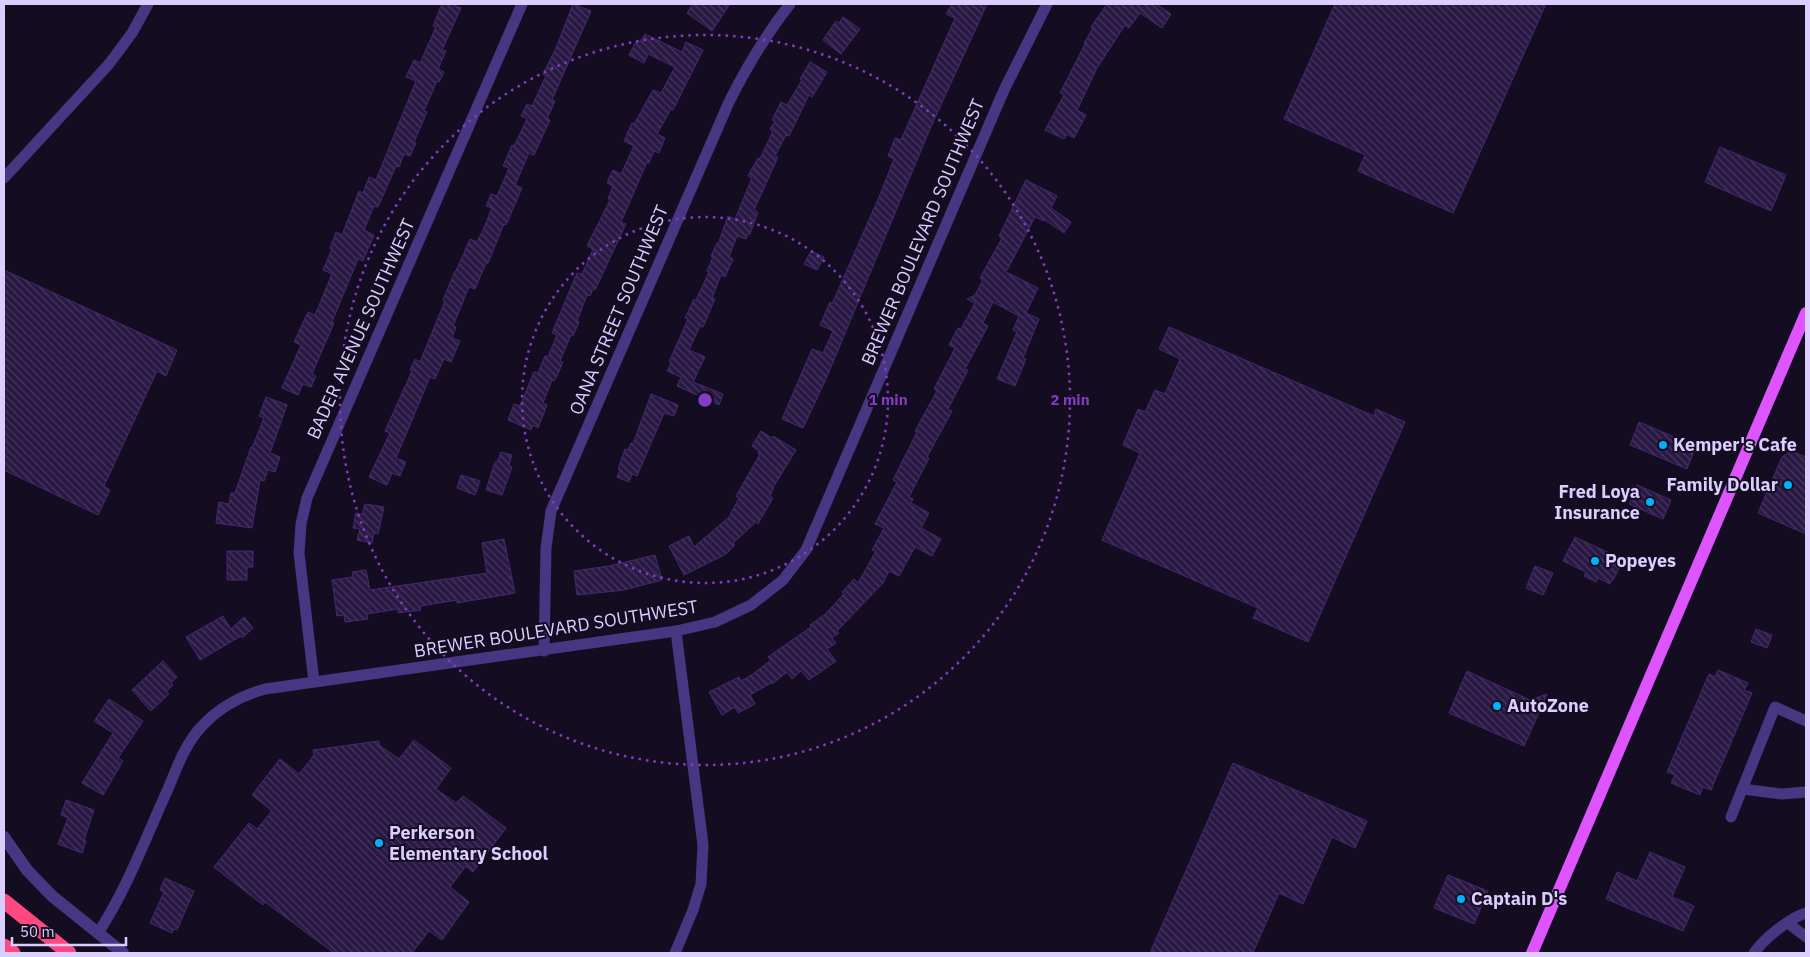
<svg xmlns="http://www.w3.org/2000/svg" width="1810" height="957" viewBox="0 0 1810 957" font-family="'IBM Plex Sans',sans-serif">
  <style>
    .building { fill: url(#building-back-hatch); stroke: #442970 }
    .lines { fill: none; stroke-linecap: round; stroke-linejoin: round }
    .minor { stroke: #473682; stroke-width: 11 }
    .tertiary { stroke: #473682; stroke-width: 12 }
    .primary { stroke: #de54ff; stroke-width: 12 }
    .motorway { stroke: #ff487f; stroke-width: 15 }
    .ring { fill: none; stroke: #853cc5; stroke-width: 2.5; stroke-dasharray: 2.5 5 }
    .poi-dot { fill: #00b2f8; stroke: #140d22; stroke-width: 2 }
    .labels { text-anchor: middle; stroke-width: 4; stroke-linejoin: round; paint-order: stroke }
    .street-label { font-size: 18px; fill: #dccdff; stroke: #140d22 }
    .poi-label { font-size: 18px; font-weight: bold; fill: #dccdff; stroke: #140d22; text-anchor: start }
    .centre { fill: #853cc5; stroke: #140d22; stroke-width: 2.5 }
    .ring-label { font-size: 15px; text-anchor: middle; font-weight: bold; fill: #853cc5; stroke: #140d22; stroke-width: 4; stroke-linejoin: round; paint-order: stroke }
  </style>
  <defs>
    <pattern id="building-back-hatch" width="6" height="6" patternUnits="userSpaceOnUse" patternTransform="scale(1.25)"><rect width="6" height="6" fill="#291843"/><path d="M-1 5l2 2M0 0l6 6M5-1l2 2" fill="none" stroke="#47385f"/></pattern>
  </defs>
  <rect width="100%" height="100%" fill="#140d22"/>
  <g class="building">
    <polygon points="442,4 451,4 461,8 442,50 446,51 438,69 444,72 439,82 437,81 424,111 427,112 414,142 416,143 410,156 404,154 399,167 396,166 378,207 374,206 364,230 374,235 363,261 358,259 332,322 334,323 312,374 316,376 311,387 303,384 298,395 282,388 301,345 294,342 308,312 315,315 332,274 323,270 332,249 330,248 336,232 342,235 359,191 363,193 369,177 376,180 416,81 406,77 414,60 420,63 436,27 433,26"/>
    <polygon points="573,4 591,11 552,100 555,101 547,119 550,120 534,155 529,153 515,185 522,188 506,225 504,224 488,263 486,263 475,289 469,287 453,326 456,327 452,338 460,341 451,362 444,359 435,379 430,377 396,458 406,462 400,476 392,473 387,485 369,477 390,433 385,431 412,371 410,370 415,359 420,362 445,301 443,300 455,271 456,271 470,239 477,242 483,230 492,208 486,206 491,194 497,196 509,168 503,166 512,145 514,146 527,119 521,116 527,104 532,106 546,76 543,74 556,48"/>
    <polygon points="693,4 730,4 712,31 687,13"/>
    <polygon points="952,4 987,4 930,129 826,379 803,428 782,419 812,349 823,353 833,331 820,325 830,302 832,304 879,197 894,159 888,156 895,138 901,140 955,18 946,14"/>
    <polygon points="1107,4 1156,4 1171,14 1162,28 1140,13 1129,28 1125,25 1097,68 1077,110 1086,115 1074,138 1067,134 1064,139 1045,130 1064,95 1060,93 1085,44 1084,43 1093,28 1091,27"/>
    <polygon points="1335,4 1546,4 1453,213 1358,171 1365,155 1284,119"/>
    <polygon points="843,17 860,29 841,54 823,40 836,21 839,23"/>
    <polygon points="645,34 682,52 686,42 703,50 673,110 671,109 657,134 665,138 659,153 654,151 649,163 647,162 621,222 626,224 595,290 593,289 590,296 587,295 577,321 579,322 573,336 571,335 560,361 563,362 557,376 554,381 552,380 543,403 547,405 538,428 533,425 531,430 508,420 514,404 520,406 534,372 538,373 545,356 548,357 557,335 552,333 577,273 582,274 593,249 587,246 610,200 608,199 613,186 607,183 613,170 621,174 634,146 624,141 632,123 634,124 653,90 661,93 675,67 648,54 644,63 629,55 637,40 640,42"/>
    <polygon points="810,62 827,72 812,97 809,95 789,136 786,135 775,156 778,157 754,210 758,212 750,234 748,234 746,239 737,236 729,257 733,259 725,277 721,275 712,298 715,299 703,327 700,326 689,350 705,357 693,382 723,394 719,405 677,386 681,377 667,371 671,363 669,362 688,319 685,318 694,299 696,300 709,272 707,271 713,257 711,256 717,243 718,244 728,216 735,219 752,178 748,176 758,158 760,159 773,131 770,129 775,121 772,120 781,102 787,105 802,80 800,79"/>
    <polygon points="1720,147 1786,175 1771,211 1705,182"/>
    <polygon points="1026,180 1057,196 1051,208 1071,222 1064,233 1045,220 1044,221 1035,217 1006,272 1038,288 1026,313 1039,319 1023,358 1026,359 1015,386 997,379 1017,332 1013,330 1019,316 993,302 983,323 988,326 965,369 968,370 948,409 952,411 927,457 929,458 909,497 913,499 911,503 929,513 921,528 941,539 932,556 915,547 899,576 889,571 883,583 837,631 839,633 832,638 836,643 827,649 836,661 809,680 801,671 792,679 787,672 772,684 771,683 750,695 755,704 738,713 735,707 722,715 709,692 739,677 741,681 753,674 771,660 768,657 811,627 810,625 824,615 844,594 842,592 854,579 858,583 876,551 872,550 884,528 875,524 897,482 893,480 917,432 915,431 937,391 934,389 955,348 949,345 958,328 961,329 975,303 967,299 975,295 983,280 980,278 1002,238 999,236"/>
    <polygon points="811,251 824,257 817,270 804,264"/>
    <polygon points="4,270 177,350 166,376 157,371 104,486 110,490 98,515 4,470"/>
    <polygon points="1169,327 1374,416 1376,409 1405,422 1308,642 1253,618 1258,608 1102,540 1140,453 1123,445 1138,409 1145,412 1155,390 1165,394 1180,359 1159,349"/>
    <polygon points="651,394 678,405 674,416 664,413 637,476 632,474 629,482 617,477 620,470 618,469 625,449 628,450 631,443 633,444"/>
    <polygon points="266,397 287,405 270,453 280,457 275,472 268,470 264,481 260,480 252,528 216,523 219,502 229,504 231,493 235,493 251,447 252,448 264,418 259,416"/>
    <polygon points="1639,422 1696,446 1687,469 1630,445"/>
    <polygon points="761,431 772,438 773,436 796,450 774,486 770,496 773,498 758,524 756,522 733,543 735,545 726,554 684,575 669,546 689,536 694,547 729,517 739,498 736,496 760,454 758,453 759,451 752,446"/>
    <polygon points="1791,451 1806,457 1806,534 1758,513 1782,457"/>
    <polygon points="501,452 512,455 509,466 512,467 502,495 486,490 495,462 497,462"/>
    <polygon points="461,475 480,481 475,495 457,488"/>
    <polygon points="1637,485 1671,500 1663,519 1629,504 1632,499 1627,497 1632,486 1636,487"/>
    <polygon points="365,504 384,507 378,534 374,533 372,543 357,540 360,529 353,528 356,513 362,515"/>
    <polygon points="1575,537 1620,558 1618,564 1621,565 1613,580 1612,580 1610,584 1598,578 1596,582 1584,576 1586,572 1563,561"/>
    <polygon points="504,539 515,593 457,603 457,600 420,606 421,610 398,613 398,609 367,614 368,619 345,622 344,615 337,616 332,580 353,577 352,572 366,570 370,590 487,573 482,543"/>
    <polygon points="227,551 253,551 253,567 247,567 247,580 227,580"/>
    <polygon points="655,555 662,580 624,590 577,595 574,571 609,566"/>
    <polygon points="1535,566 1553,573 1543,595 1526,588"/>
    <polygon points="223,616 231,629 244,617 253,628 242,638 241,636 200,660 186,637"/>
    <polygon points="1756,629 1772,635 1767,648 1751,642"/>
    <polygon points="163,661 177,677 171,683 173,685 166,692 169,694 151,711 132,690"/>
    <polygon points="1718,670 1748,683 1744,690 1752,693 1711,790 1703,787 1700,795 1671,783 1675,775 1667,772 1709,674 1715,677"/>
    <polygon points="1467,671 1530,700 1547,694 1524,746 1449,713"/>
    <polygon points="109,699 143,721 118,758 123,761 103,795 82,783 113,733 94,721"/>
    <polygon points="414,740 451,768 436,789 456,803 463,796 506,828 473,872 466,866 450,887 469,902 442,940 429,931 412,953 334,953 265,902 263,905 214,867 249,823 257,829 272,811 252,795 280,759 299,774 314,755 313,750 379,741 379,745 399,759"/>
    <polygon points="1233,763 1367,821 1355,848 1332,837 1303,904 1279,893 1253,953 1150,953"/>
    <polygon points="66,800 94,810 84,840 86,841 82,853 58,844 68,818 61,815"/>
    <polygon points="1650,852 1685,867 1672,897 1694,906 1683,931 1606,899 1617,872 1637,881"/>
    <polygon points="1448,875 1488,891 1474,924 1434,908"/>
    <polygon points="165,878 194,891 177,930 174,929 172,933 150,923 164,892 160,890"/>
  </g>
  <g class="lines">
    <g class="minor">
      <polyline points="4,178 109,64 132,33 148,4"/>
      <path d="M544 651 546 548 551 511 729 102C747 66 765 36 790 4"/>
      <polyline points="314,682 299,553 301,524 307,498 522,4"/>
      <polyline points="1742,789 1782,794 1806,792"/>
      <polyline points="1731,817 1775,707 1806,721"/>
      <polyline points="1788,923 1806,937"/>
      <path d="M98 933C127 889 146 837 168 789 177 767 186 742 203 725 220 707 240 696 265 689L676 631 715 622 751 605 783 580 806 550 1004 90 1047 4"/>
      <polyline points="675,953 693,910 701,884 703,845 676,631"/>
      <path d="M1754 953C1764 939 1789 918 1806 913"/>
    </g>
    <polyline class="tertiary" points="4,837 27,870 52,896 123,953"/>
    <polyline class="primary" points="1532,953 1806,313"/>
    <g class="motorway">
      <polyline points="4,901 69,953"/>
      <polyline points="4,946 13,953"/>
    </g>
  </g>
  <g class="ring">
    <circle cx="705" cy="400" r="183"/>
    <circle cx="705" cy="400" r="365"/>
  </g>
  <g class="poi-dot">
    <circle cx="1663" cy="445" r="5"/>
    <circle cx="1788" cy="485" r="5"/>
    <circle cx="1650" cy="502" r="5"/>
    <circle cx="1595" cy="561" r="5"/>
    <circle cx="1497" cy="706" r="5"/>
    <circle cx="379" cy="843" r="5"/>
    <circle cx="1461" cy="899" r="5"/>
  </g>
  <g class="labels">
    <g class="street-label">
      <text transform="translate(923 232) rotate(-67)" y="6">BREWER BOULEVARD SOUTHWEST</text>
      <text transform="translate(619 310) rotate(-67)" y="6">OANA STREET SOUTHWEST</text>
      <text transform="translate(361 329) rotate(-66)" y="6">BADER AVENUE SOUTHWEST</text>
      <text transform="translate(556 629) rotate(-9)" y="6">BREWER BOULEVARD SOUTHWEST</text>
    </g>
    <g class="poi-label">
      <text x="1673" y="451">Kemper's Cafe</text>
      <text x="1778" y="491" text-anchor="end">Family Dollar</text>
      <text x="1640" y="498" text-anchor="end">Fred Loya<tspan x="1640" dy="21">Insurance</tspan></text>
      <text x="1605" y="567">Popeyes</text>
      <text x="1507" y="712">AutoZone</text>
      <text x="389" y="839">Perkerson<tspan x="389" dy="21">Elementary School</tspan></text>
      <text x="1471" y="905">Captain D's</text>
    </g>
  </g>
  <circle cx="705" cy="400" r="8" class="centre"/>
  <g class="ring-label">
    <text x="888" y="405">1 min</text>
    <text x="1070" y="405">2 min</text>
  </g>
  <rect width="1810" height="957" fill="none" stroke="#dccdff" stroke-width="10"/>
  <path d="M12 937v8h114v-8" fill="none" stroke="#dccdff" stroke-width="2.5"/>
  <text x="20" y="937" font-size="15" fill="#dccdff" stroke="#140d22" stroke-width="4" paint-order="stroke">50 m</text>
</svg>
